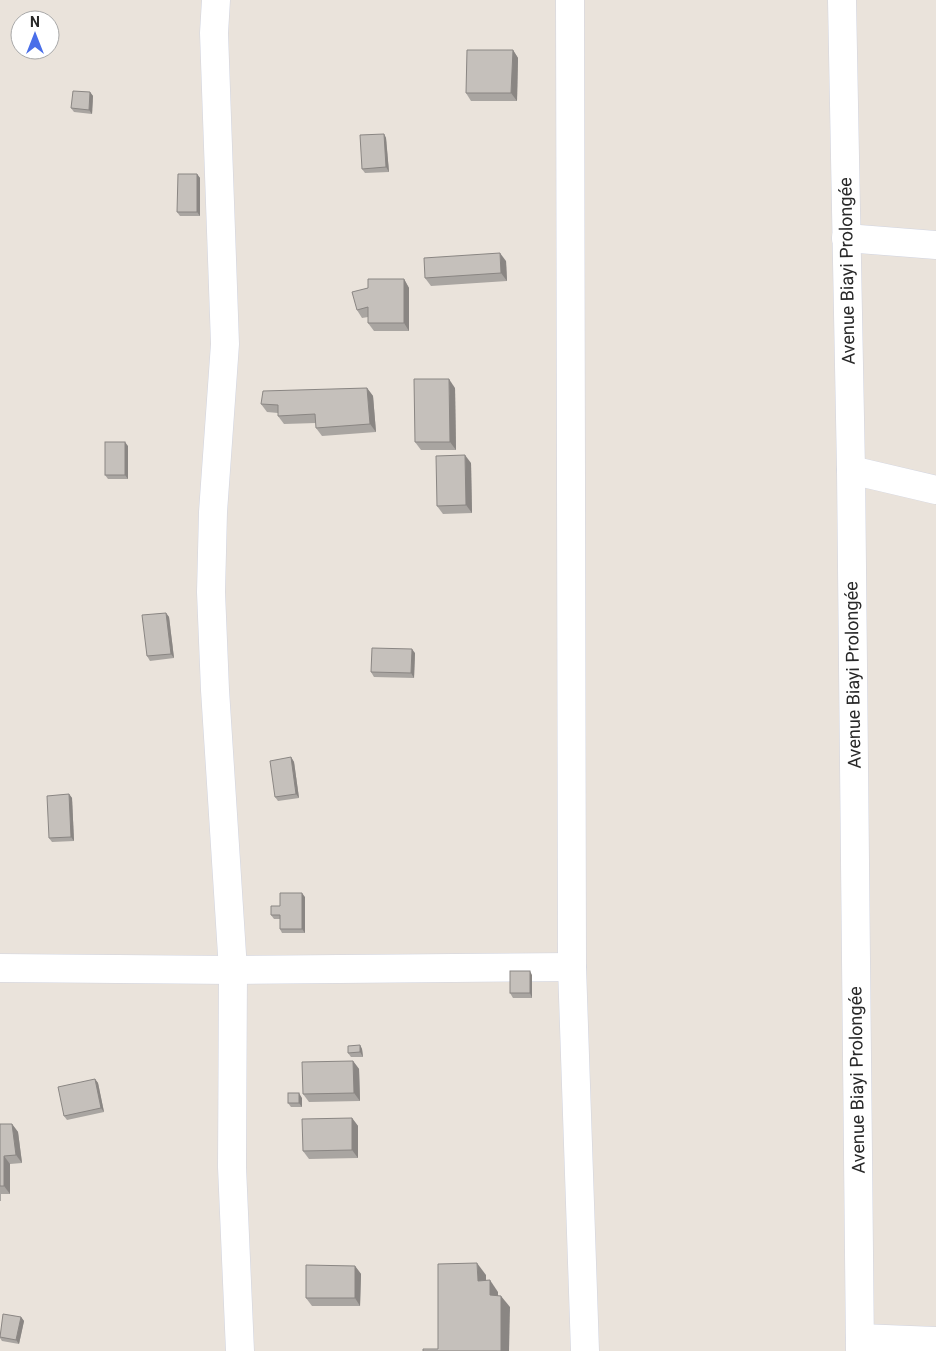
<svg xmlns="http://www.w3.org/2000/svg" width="936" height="1351" viewBox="0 0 936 1351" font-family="Roboto,sans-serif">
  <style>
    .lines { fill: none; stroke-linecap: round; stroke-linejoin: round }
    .minor-casing { stroke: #d1d4e0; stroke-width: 29 }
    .minor { stroke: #fff; stroke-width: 28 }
    .wall { fill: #a9a5a1 }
    .shaded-wall { fill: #8a8683 }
    .building { fill: #c5c0bb; stroke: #8a8683 }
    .labels { text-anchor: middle; stroke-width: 4.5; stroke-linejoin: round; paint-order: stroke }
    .street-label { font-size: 18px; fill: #282828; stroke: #fff }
  </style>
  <rect width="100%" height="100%" fill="#eae3db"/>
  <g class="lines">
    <g class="minor-casing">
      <g id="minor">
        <polyline points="216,0 214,33 225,344 213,512 211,592 215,690 233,970 232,1167 240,1351"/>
        <polyline points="570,0 572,967 585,1351"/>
        <polyline points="842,0 851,470 860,1351"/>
        <polyline points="846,238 936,245"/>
        <polyline points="851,470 936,490"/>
        <polyline points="0,968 233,970 572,967"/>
        <polyline points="860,1338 936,1341"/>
      </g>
    </g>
    <use href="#minor" class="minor"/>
  </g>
  <g class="wall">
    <polygon points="513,50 518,58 517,101 471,101 466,93"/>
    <polygon points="90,92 93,96 92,114 74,112 71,108"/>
    <polygon points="384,134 386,138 389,172 365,173 362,169"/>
    <polygon points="197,174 200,178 200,216 180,216 177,212"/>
    <polygon points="506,261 507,281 431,286 425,278"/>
    <polygon points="404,279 409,288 409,331 374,331 368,323 368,317 362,318 357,310"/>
    <polygon points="367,388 373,396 376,432 322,436 316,428 316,423 284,424 278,416 278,413 267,412 261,404"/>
    <polygon points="455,388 456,450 421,450 415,442"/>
    <polygon points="128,446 128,479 108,479 105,475"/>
    <polygon points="471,463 472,513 443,514 437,506"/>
    <polygon points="166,613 169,617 174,658 150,661 147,656"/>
    <polygon points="415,653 414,678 374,677 371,672"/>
    <polygon points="291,757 294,762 299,798 278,801 275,797"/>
    <polygon points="69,794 72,798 74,841 52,842 49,838"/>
    <polygon points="305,897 305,933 282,933 280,929 280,919 274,919 271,915 280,906"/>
    <polygon points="532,975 532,998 513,998 510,993"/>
    <polygon points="360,1045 362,1049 363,1057 351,1057 348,1053"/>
    <polygon points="353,1061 359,1069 360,1101 309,1102 303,1094"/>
    <polygon points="95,1079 98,1083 104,1112 67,1120 64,1116"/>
    <polygon points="302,1098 302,1107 291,1107 288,1103"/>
    <polygon points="352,1118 358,1126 358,1158 309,1159 303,1151"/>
    <polygon points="0,1124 12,1124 18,1132 22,1163 10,1164 10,1194 1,1194 1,1201 0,1201"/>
    <polygon points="355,1266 361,1274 360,1306 312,1306 306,1298"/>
    <polygon points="21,1317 24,1321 19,1344 2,1341 0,1338 0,1334"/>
  </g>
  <g class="shaded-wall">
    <polygon points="513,50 518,58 517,101 511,93"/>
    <polygon points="90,92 93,96 92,114 89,110"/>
    <polygon points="384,134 386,138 389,172 386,167"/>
    <polygon points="197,174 200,178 200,216 197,212"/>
    <polygon points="500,253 506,261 507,281 501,273"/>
    <polygon points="404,279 409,288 409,331 404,323"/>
    <polygon points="449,379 455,388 456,450 450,442"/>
    <polygon points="367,388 373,396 376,432 370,424"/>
    <polygon points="125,442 128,446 128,479 125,475"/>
    <polygon points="465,455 471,463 472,513 466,505"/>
    <polygon points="166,613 169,617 174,658 171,654"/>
    <polygon points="412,649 415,653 414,678 411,673"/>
    <polygon points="291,757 294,762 299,798 296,794"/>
    <polygon points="69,794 72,798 74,841 71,837"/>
    <polygon points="302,893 305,897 305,933 302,929"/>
    <polygon points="530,971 532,975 532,998 530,993"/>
    <polygon points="360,1045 362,1049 363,1057 360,1052"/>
    <polygon points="353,1061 359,1069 360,1101 354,1093"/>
    <polygon points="95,1079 98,1083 104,1112 101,1108"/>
    <polygon points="299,1093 302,1098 302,1107 299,1103"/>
    <polygon points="352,1118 358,1126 358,1158 352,1150"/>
    <polygon points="12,1124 18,1132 22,1163 16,1155"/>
    <polygon points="4,1156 10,1164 10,1194 4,1186"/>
    <polygon points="477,1263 486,1275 486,1293 478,1281"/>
    <polygon points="355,1266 361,1274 360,1306 355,1298"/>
    <polygon points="490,1280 498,1292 498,1307 490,1295"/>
    <polygon points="501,1296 510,1307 509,1351 501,1351"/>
    <polygon points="21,1317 24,1321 19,1344 16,1340"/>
  </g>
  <g class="building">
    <polygon points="467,50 513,50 511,93 466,93"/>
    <polygon points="73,91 90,92 89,110 71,108"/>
    <polygon points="384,134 386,167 362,169 360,135"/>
    <polygon points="178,174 197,174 197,212 177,212"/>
    <polygon points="500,253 501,273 425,278 424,258"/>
    <polygon points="368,279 404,279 404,323 368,323 368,307 357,310 352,292 368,288"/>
    <polygon points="414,379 449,379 450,442 415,442"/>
    <polygon points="367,388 370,424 316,428 315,414 278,416 278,405 261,404 263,391"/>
    <rect x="105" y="442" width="20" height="33"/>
    <polygon points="465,455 466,505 437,506 436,456"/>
    <polygon points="166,613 171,654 147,656 142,615"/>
    <polygon points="372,648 412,649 411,673 371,672"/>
    <polygon points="291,757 296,794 275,797 270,761"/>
    <polygon points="69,794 71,837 49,838 47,796"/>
    <polygon points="280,893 302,893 302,929 280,929 280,915 271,915 271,906 280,906"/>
    <rect x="510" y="971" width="20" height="22"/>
    <polygon points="360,1045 360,1052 348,1053 348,1046"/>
    <polygon points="353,1061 354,1093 303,1094 302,1062"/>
    <polygon points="95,1079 101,1108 64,1116 58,1087"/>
    <rect x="288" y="1093" width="11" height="10"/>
    <polygon points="352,1118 352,1150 303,1151 302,1119"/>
    <polygon points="0,1124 12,1124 16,1155 4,1156 4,1186 0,1186"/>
    <polygon points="477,1263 478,1281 490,1280 490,1295 501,1296 501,1351 423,1351 423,1349 438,1349 438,1264"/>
    <polygon points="306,1265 355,1266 355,1298 306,1298"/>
    <polygon points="3,1314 21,1317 16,1340 0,1337"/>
  </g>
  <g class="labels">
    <g class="street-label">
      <text transform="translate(847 271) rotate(-91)" y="6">Avenue Biayi Prolongée</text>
      <text transform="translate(853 675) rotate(-91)" y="6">Avenue Biayi Prolongée</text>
      <text transform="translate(857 1080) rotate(-91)" y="6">Avenue Biayi Prolongée</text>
    </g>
  </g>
  <g transform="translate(35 35)"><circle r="24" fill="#ffffff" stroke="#a9a9a9"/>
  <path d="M0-4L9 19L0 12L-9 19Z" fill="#496ee9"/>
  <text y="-8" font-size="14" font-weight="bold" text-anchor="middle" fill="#282828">N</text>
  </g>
</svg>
